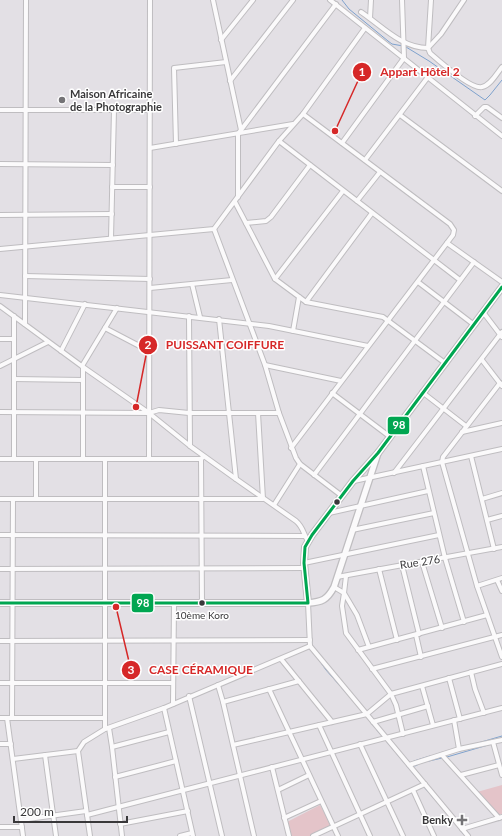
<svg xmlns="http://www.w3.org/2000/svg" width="502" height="836" viewBox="0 0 502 836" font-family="Lato,sans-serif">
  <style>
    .green { fill: #e4c4c9 }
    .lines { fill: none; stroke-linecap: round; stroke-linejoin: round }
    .stream { stroke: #7fa2cd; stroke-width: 1 }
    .minor-casing { stroke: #bfbdc0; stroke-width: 6 }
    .secondary-casing { stroke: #bfbdc0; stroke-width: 8 }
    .minor { stroke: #fbfafb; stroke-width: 4 }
    .secondary { stroke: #fbfafb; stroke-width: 5.5 }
    .bus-1-casing { stroke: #fff; stroke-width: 6 }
    .bus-1 { stroke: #00a651; stroke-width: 3 }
    .poi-dot { fill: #747376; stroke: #fff; stroke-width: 1.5 }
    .bus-dot { fill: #39383a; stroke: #fff; stroke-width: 1.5 }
    .labels { text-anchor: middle; stroke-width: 3; stroke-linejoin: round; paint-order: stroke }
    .bus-label { font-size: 10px; fill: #39383a; stroke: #fff }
    .poi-label { font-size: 11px; font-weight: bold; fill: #39383a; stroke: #fff; text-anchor: start }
    .street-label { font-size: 11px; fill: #39383a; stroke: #fff }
    .leader { fill: none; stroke: #d62828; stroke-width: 1.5 }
    .callout-dot { fill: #d62828; stroke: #fff; stroke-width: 1.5 }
    .mark-label { font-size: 12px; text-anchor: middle; font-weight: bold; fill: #fff }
    .callout-label { font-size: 12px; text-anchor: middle; font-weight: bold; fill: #d62828; stroke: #fff; stroke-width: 3; stroke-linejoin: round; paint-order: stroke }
    .line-badge { stroke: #fff; stroke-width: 1.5 }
    .badge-label { font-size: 11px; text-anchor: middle; font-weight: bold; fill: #fff }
  </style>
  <rect width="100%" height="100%" fill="#e3e0e5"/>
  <g class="green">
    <polygon points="502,785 502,814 498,815 477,792"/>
    <polygon points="320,805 330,824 329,827 310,836 290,836 287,822"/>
  </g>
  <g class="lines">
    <g class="stream">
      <polyline points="342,0 349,9 388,41 392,44 403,46"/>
      <polyline points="406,47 429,61 485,100 490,95 502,80"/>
      <polyline points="319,660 326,670 349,696"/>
      <polyline points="372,724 381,735"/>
      <polyline points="387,742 422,784"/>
      <polyline points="478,743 502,736"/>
      <polyline points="447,757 488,745"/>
      <polyline points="414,761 430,756"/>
      <polyline points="429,761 442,758"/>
      <polyline points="415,766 419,764"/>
      <polyline points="424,787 452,819"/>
      <polyline points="454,822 465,836"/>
    </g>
    <g class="minor-casing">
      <g id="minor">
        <polyline points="213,0 241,130"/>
        <polyline points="330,0 502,136"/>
        <path d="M431 0 428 48 430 53C438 60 472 90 482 87 491 85 497 73 502 67"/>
        <path d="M361 12C382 26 401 48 428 48L441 34 464 0"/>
        <polyline points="370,18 371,0"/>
        <polyline points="221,40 253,0"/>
        <polyline points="230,81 293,0"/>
        <polyline points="0,110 150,110"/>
        <polyline points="400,115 502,191"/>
        <polyline points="475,116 484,107 487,107 502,118"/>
        <polyline points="279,141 460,280"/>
        <polyline points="342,143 404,58 402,0"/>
        <polyline points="176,144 174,68 226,62"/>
        <polyline points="150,148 293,124"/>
        <polyline points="365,160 428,77"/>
        <polyline points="0,164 113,165"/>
        <polyline points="112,187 150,187"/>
        <polyline points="238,197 238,134 336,4"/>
        <polyline points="357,201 380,172"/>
        <polyline points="235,202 275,279 306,302 383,317 445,363"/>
        <polyline points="0,215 112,214"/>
        <polyline points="246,223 266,221 271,217 310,165"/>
        <polyline points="214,229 265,365 279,413 296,458 300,464 342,496"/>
        <polyline points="111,238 114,110"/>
        <polyline points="447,243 502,282"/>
        <polyline points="0,249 214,229 279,141 303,114 365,28"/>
        <polyline points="25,276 150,279"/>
        <polyline points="275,279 343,191"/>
        <polyline points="418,282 473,324"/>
        <polyline points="192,284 200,317"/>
        <polyline points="150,288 232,280"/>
        <polyline points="0,295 269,326 368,346"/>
        <polyline points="306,302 372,213"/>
        <path d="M0 306 83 367 149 413 190 446 236 479 296 521C304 528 303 534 308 541"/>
        <polyline points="483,312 502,337"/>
        <polyline points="14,316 14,459"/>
        <polyline points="189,316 190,446"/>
        <polyline points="219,319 236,479"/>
        <polyline points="25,324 26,0"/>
        <polyline points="105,328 149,351"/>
        <polyline points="293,331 299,297"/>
        <polyline points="0,339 14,339"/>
        <polyline points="61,351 85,304"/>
        <polyline points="482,360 502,386"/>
        <polyline points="265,365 341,381"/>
        <polyline points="0,366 48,342"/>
        <polyline points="82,366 117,308"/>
        <polyline points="14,379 83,380"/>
        <polyline points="500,383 443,457 442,462 477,586 502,657"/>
        <polyline points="422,392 466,426"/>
        <polyline points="332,393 389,436"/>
        <polyline points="0,412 149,413 159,410 189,413 279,413"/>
        <polyline points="462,432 502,423"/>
        <polyline points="291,448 453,235 454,230 450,224 303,114"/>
        <polyline points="471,456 494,549"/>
        <polyline points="0,459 201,459"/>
        <polyline points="36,459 36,499"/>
        <polyline points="83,459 83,367"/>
        <polyline points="105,459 105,729"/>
        <polyline points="149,459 150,0"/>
        <polyline points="423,466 445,558 464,622"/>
        <polyline points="394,473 502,332"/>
        <polyline points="314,475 474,262"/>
        <polyline points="354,481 502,449"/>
        <polyline points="0,499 263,499 258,413"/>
        <polyline points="482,499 502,493"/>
        <polyline points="274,505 300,464"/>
        <polyline points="329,513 428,491"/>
        <polyline points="487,520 502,516"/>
        <polyline points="352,530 434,513"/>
        <polyline points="0,535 304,536"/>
        <polyline points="422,562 442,628"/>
        <polyline points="304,563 439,535"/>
        <polyline points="402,565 419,634"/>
        <polyline points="0,569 304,568"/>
        <polyline points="379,569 397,640"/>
        <polyline points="346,576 344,593 357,615 369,647"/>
        <polyline points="337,577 502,547"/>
        <polyline points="497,580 502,591"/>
        <polyline points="477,586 502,578"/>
        <polyline points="334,587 344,593 342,606 346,633 391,694 396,705 403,734"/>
        <polyline points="308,603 310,646 468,836"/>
        <polyline points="202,604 201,459 203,457"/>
        <polyline points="416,635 421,657"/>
        <polyline points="0,641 310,640"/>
        <polyline points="358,650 487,615"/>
        <polyline points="281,659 332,722"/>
        <polyline points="372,669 502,635"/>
        <polyline points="471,672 475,689 484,713"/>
        <polyline points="449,678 460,719"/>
        <polyline points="0,683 173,683"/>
        <polyline points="218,685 223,702 254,836"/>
        <polyline points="422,686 433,725"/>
        <polyline points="269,689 338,836"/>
        <polyline points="189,696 222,836"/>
        <polyline points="223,702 299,681"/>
        <polyline points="173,704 174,604"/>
        <polyline points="164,708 193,836"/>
        <polyline points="0,718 105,718"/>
        <polyline points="7,718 23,836"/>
        <polyline points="12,718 13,499"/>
        <polyline points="454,720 459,749"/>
        <polyline points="373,722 428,706"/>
        <polyline points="319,725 370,836"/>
        <polyline points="109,728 112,747 122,836"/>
        <polyline points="493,742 502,775"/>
        <polyline points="0,744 11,744"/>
        <polyline points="360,744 403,836"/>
        <polyline points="233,745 367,714 391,694 502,664"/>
        <polyline points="112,747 169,732"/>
        <polyline points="45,755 56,836"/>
        <polyline points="442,755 499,818"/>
        <polyline points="13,759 78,751"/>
        <polyline points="409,765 459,749 502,740"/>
        <polyline points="272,767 289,836"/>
        <polyline points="461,775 499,765"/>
        <polyline points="115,777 176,761"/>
        <polyline points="278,790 309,775"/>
        <polyline points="413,790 434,836"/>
        <polyline points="87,815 502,708"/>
        <polyline points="284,818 321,801"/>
        <polyline points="21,820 86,811"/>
        <polyline points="120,824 188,811"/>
        <polyline points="0,827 22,827"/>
        <polyline points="462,829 502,817"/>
        <polyline points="90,836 78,751 84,742 105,729 164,708 310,646"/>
        <polyline points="180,836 192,833"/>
        <polyline points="313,836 425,784"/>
      </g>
    </g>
    <g class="secondary-casing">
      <g id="secondary">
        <path d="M0 603H308C322 602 327 600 334 587L378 453"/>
        <polyline points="308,603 304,563 305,547 312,535 353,481 378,453 502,287"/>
      </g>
    </g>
    <use href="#minor" class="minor"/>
    <use href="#secondary" class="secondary"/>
    <g class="bus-1-casing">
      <polyline id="bus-1" points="0,603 308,603 304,563 305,547 312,535 353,481 378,453 502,287"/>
    </g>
    <use href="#bus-1" class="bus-1"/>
  </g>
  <g class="poi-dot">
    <circle cx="62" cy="100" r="4"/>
    <path d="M460 814h4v4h4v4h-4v4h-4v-4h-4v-4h4z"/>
  </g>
  <g class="bus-dot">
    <circle cx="337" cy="502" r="3.5"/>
    <circle cx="202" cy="603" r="3.5"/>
  </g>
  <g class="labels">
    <g class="bus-label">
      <text x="202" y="619">10ème Koro</text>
    </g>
    <g class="poi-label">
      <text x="70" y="98">Maison Africaine<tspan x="70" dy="13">de la Photographie</tspan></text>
      <text x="453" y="824" text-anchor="end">Benky</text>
    </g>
    <g class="street-label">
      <text transform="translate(420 562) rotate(-9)" y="4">Rue 276</text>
    </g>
  </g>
  <path class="leader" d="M335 131L362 72M136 407L148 345M116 607L131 670"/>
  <g class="callout-dot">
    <circle cx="335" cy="131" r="4"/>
    <circle cx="136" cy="407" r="4"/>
    <circle cx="116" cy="607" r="4"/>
    <circle cx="362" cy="72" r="10"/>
    <circle cx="148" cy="345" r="10"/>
    <circle cx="131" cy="670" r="10"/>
  </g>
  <g class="mark-label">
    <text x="362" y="76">1</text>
    <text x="148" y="349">2</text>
    <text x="131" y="674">3</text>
  </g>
  <g class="callout-label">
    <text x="420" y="76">Appart Hôtel 2</text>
    <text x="225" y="349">PUISSANT COIFFURE</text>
    <text x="201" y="674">CASE CÉRAMIQUE</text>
  </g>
  <g class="line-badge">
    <rect x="387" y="416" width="23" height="19" rx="4" fill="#00a651"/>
    <rect x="131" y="593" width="23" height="20" rx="4" fill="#00a651"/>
  </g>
  <g class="badge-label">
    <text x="399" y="429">98</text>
    <text x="143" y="607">98</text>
  </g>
  <path d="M14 816v6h113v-6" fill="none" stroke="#39383a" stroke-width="2"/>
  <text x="20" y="816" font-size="12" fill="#39383a" stroke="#ffffff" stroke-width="3" paint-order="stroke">200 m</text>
</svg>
